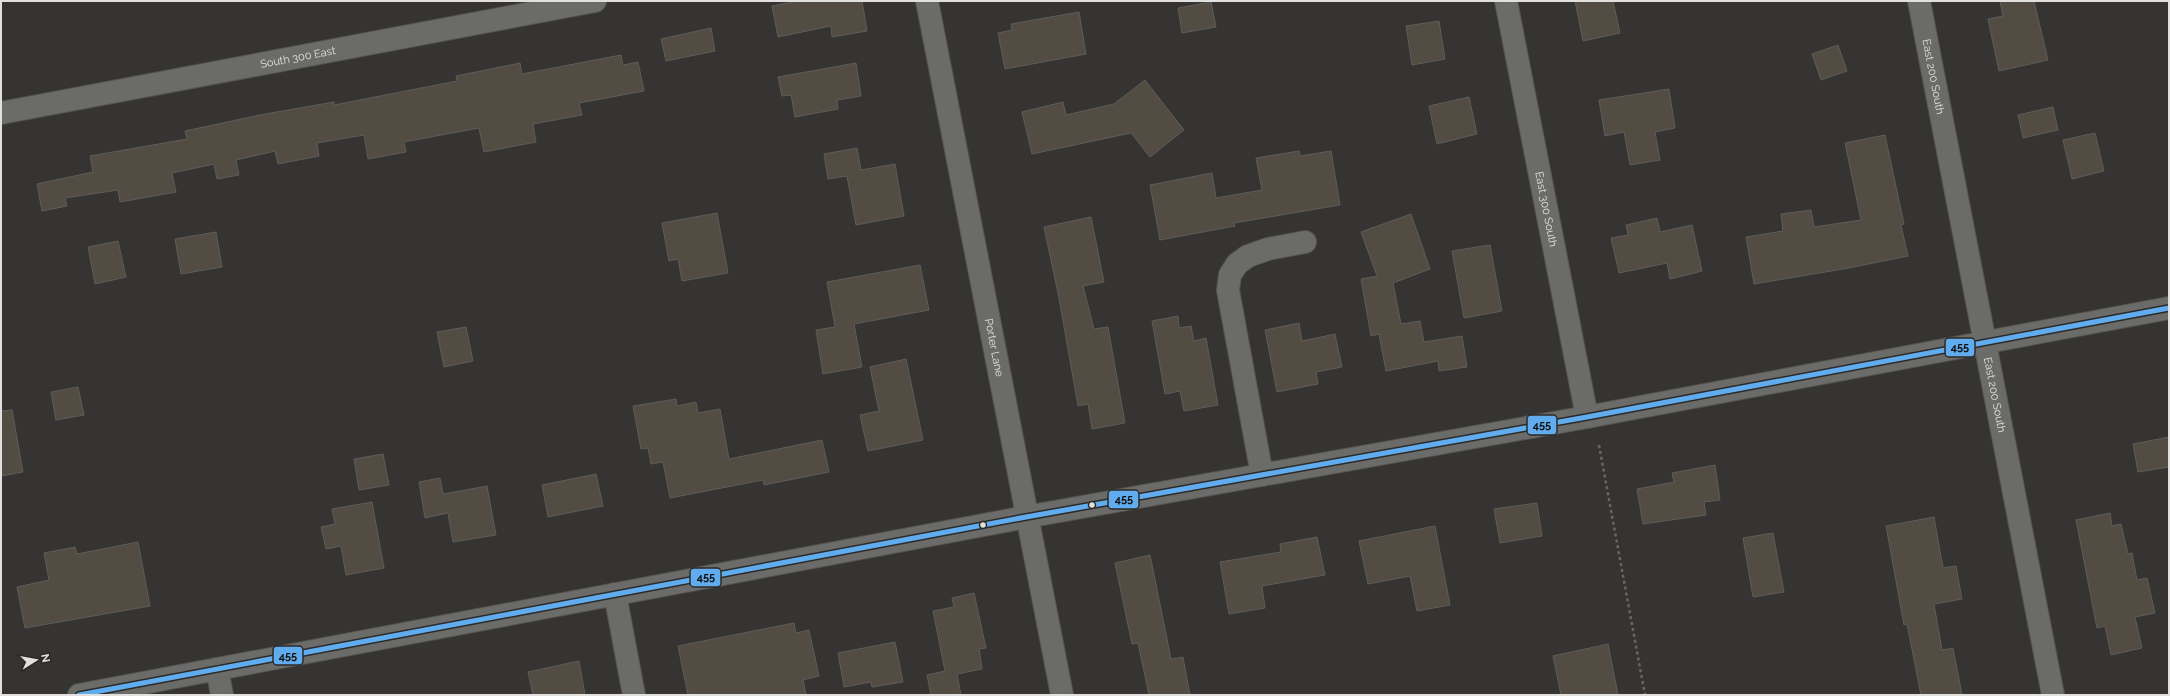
<svg xmlns="http://www.w3.org/2000/svg" width="2170" height="696" viewBox="0 0 2170 696" font-family="Raleway,sans-serif">
  <style>
    .building { fill: #524c42; stroke: #5e5d5b }
    .lines { fill: none; stroke-linecap: round; stroke-linejoin: round }
    .minor-casing { stroke: #545351; stroke-width: 24 }
    .path { stroke: #676766; stroke-width: 2.5; stroke-dasharray: 3 3; stroke-linecap: butt }
    .minor { stroke: #6b6b6a; stroke-width: 22 }
    .bus-1-casing { stroke: #2c2a27; stroke-width: 8 }
    .bus-1 { stroke: #60acee; stroke-width: 5 }
    .bus-dot { fill: #e1e0de; stroke: #2c2a27; stroke-width: 1.5 }
    .labels { text-anchor: middle; stroke-width: 4; stroke-linejoin: round; paint-order: stroke }
    .street-label { font-size: 11px; fill: #e1e0de; stroke: #2c2a27 }
    .line-badge { stroke: #2c2a27; stroke-width: 1.5 }
    .pale-badge-label { font-size: 11px; text-anchor: middle; font-weight: bold; fill: #111 }
  </style>
  <rect width="100%" height="100%" fill="#353432"/>
  <g class="building">
    <polygon points="799,1 862,1 867,31 832,37 831,26 778,37 772,6"/>
    <polygon points="1575,1 1613,1 1620,33 1583,41"/>
    <polygon points="2000,1 2034,1 2048,60 1999,71 1988,19 2003,16"/>
    <polygon points="1211,2 1216,27 1182,33 1178,8"/>
    <polygon points="1079,12 1086,54 1005,69 998,33 1012,30 1011,24"/>
    <polygon points="1439,21 1445,59 1412,65 1406,26"/>
    <polygon points="711,28 715,51 666,61 661,39"/>
    <polygon points="1838,45 1847,71 1821,80 1812,54"/>
    <polygon points="621,55 623,65 638,62 644,91 579,103 582,115 533,124 536,142 484,152 479,128 404,142 406,152 368,159 364,135 317,143 319,156 278,164 275,151 236,160 239,175 217,179 214,164 172,173 176,192 120,202 118,190 65,198 67,206 42,211 37,184 93,172 90,156 187,139 185,131 265,114 334,102 334,105 457,81 456,76 520,63 522,74"/>
    <polygon points="856,63 861,96 837,100 838,109 795,117 791,95 782,96 778,77"/>
    <polygon points="1145,80 1184,130 1150,157 1131,133 1032,154 1022,112 1063,102 1066,115 1114,104"/>
    <polygon points="1669,89 1675,128 1655,132 1660,160 1630,165 1624,132 1605,136 1599,100"/>
    <polygon points="1469,97 1477,134 1437,144 1429,106"/>
    <polygon points="2053,107 2058,130 2023,138 2018,115"/>
    <polygon points="2095,133 2104,171 2072,179 2063,140"/>
    <polygon points="1885,135 1904,224 1901,225 1908,256 1849,268 1754,284 1746,237 1783,231 1781,214 1811,210 1814,227 1861,220 1845,143"/>
    <polygon points="857,148 861,170 895,164 904,216 856,225 847,176 828,179 824,154"/>
    <polygon points="1299,151 1300,156 1331,151 1340,205 1234,223 1235,226 1160,240 1150,185 1212,173 1216,198 1262,190 1256,158"/>
    <polygon points="717,213 728,273 682,281 678,259 669,261 662,223"/>
    <polygon points="1411,214 1430,269 1393,283 1401,324 1420,321 1424,342 1462,336 1467,367 1439,371 1438,361 1386,371 1379,334 1371,336 1361,279 1377,276 1361,232"/>
    <polygon points="1091,217 1104,282 1083,286 1094,329 1108,327 1125,423 1092,429 1088,404 1078,406 1059,298 1044,227"/>
    <polygon points="1657,218 1660,232 1692,225 1702,271 1670,279 1667,263 1619,273 1611,238 1628,235 1626,225"/>
    <polygon points="216,232 222,267 181,274 175,239"/>
    <polygon points="118,241 126,277 95,284 88,247"/>
    <polygon points="1490,245 1502,311 1464,318 1452,251"/>
    <polygon points="920,265 929,310 854,324 862,367 823,374 816,330 835,327 827,282"/>
    <polygon points="1178,316 1179,328 1191,326 1194,341 1206,338 1218,405 1184,411 1180,391 1165,394 1152,321"/>
    <polygon points="1299,323 1302,341 1335,334 1342,367 1316,372 1318,384 1277,392 1265,330"/>
    <polygon points="466,327 473,361 444,367 437,332"/>
    <polygon points="906,359 923,440 868,451 860,415 879,411 870,367"/>
    <polygon points="78,387 84,415 56,420 51,392"/>
    <polygon points="676,399 677,406 696,402 698,413 720,409 729,459 822,440 829,472 764,485 763,480 670,498 663,462 651,464 648,448 641,449 633,406"/>
    <polygon points="12,410 23,472 1,476 1,411"/>
    <polygon points="2169,437 2169,467 2138,472 2133,444"/>
    <polygon points="383,454 389,485 359,490 354,459"/>
    <polygon points="1715,465 1720,500 1704,502 1706,515 1643,524 1637,489 1674,482 1672,473"/>
    <polygon points="596,474 603,506 548,517 542,485"/>
    <polygon points="440,478 443,494 487,486 496,535 453,542 448,513 425,518 419,482"/>
    <polygon points="372,502 384,568 346,575 341,546 326,549 321,527 335,524 332,509"/>
    <polygon points="1537,503 1542,536 1500,543 1494,509"/>
    <polygon points="2110,513 2112,526 2121,524 2128,554 2132,553 2137,580 2147,578 2155,613 2135,617 2142,648 2111,655 2105,626 2097,628 2076,520"/>
    <polygon points="1934,517 1943,568 1956,566 1962,599 1934,604 1942,650 1953,648 1962,695 1921,695 1907,624 1904,625 1886,526"/>
    <polygon points="1435,526 1450,605 1417,611 1410,576 1368,584 1359,541"/>
    <polygon points="1773,533 1784,592 1753,597 1743,538"/>
    <polygon points="1317,537 1325,575 1262,586 1265,608 1229,614 1220,562 1281,552 1280,544"/>
    <polygon points="138,542 150,606 25,628 17,587 49,580 44,553 75,547 77,554"/>
    <polygon points="1150,555 1171,659 1183,657 1190,695 1149,695 1138,643 1132,644 1115,563"/>
    <polygon points="974,593 986,648 979,649 982,669 957,674 961,695 931,695 927,675 945,671 933,611 954,607 952,598"/>
    <polygon points="794,623 796,633 809,630 819,676 803,680 806,695 688,695 678,646"/>
    <polygon points="895,642 903,682 872,687 871,682 844,687 838,653"/>
    <polygon points="1608,644 1618,695 1561,695 1553,656"/>
    <polygon points="579,661 585,695 533,695 528,672"/>
  </g>
  <g class="lines">
    <g class="minor-casing">
      <g id="minor">
        <path id="s1" d="M927 1 1062 695"/>
        <path id="s2" d="M1506 1 1587 417"/>
        <path id="s3" d="M1919 1 2053 695"/>
        <path id="s4" d="M1 113 595 1"/>
        <polyline points="1262,475 1234,323 1228,290 1230,275 1237,264 1248,256 1268,249 1305,242"/>
        <polyline points="615,594 634,695"/>
        <polyline points="217,669 222,695"/>
        <polyline points="79,695 1026,517 1587,417 2169,308"/>
      </g>
    </g>
    <polyline class="path" points="1599,445 1645,695"/>
    <use href="#minor" class="minor"/>
    <g class="bus-1-casing">
      <polyline id="bus-1" points="79,695 1026,517 1587,417 2169,308"/>
    </g>
    <use href="#bus-1" class="bus-1"/>
  </g>
  <g class="bus-dot">
    <circle cx="1092" cy="505" r="3.5"/>
    <circle cx="983" cy="525" r="3.5"/>
  </g>
  <g class="labels">
    <g class="street-label">
      <text dy="4" stroke="none"><textPath href="#s4" startOffset="302">South 300 East</textPath></text>
      <text dy="4" stroke="none"><textPath href="#s3" startOffset="77">East 200 South</textPath></text>
      <text dy="4" stroke="none"><textPath href="#s2" startOffset="212">East 300 South</textPath></text>
      <text dy="4" stroke="none"><textPath href="#s1" startOffset="353">Porter Lane</textPath></text>
      <text dy="4" stroke="none"><textPath href="#s3" startOffset="401">East 200 South</textPath></text>
    </g>
  </g>
  <g class="line-badge">
    <rect x="1945" y="338" width="30" height="19" rx="4" fill="#60acee"/>
    <rect x="1527" y="415" width="30" height="20" rx="4" fill="#60acee"/>
    <rect x="1108" y="490" width="31" height="19" rx="4" fill="#60acee"/>
    <rect x="690" y="568" width="31" height="19" rx="4" fill="#60acee"/>
    <rect x="273" y="646" width="30" height="19" rx="4" fill="#60acee"/>
  </g>
  <g class="pale-badge-label">
    <text x="1960" y="351">455</text>
    <text x="1542" y="429">455</text>
    <text x="1124" y="503">455</text>
    <text x="706" y="581">455</text>
    <text x="288" y="660">455</text>
  </g>
  <rect width="2170" height="696" fill="none" stroke="#e1e0de" stroke-width="4"/>
  <g transform="translate(36 660) rotate(79)" stroke="#2c2a27" stroke-width="3" paint-order="stroke">
  <path d="M0-3L7 15L0 10L-7 15Z" fill="#e1e0de"/>
  <text y="-6" font-size="11" font-weight="bold" text-anchor="middle" fill="#e1e0de">N</text>
  </g>
</svg>
